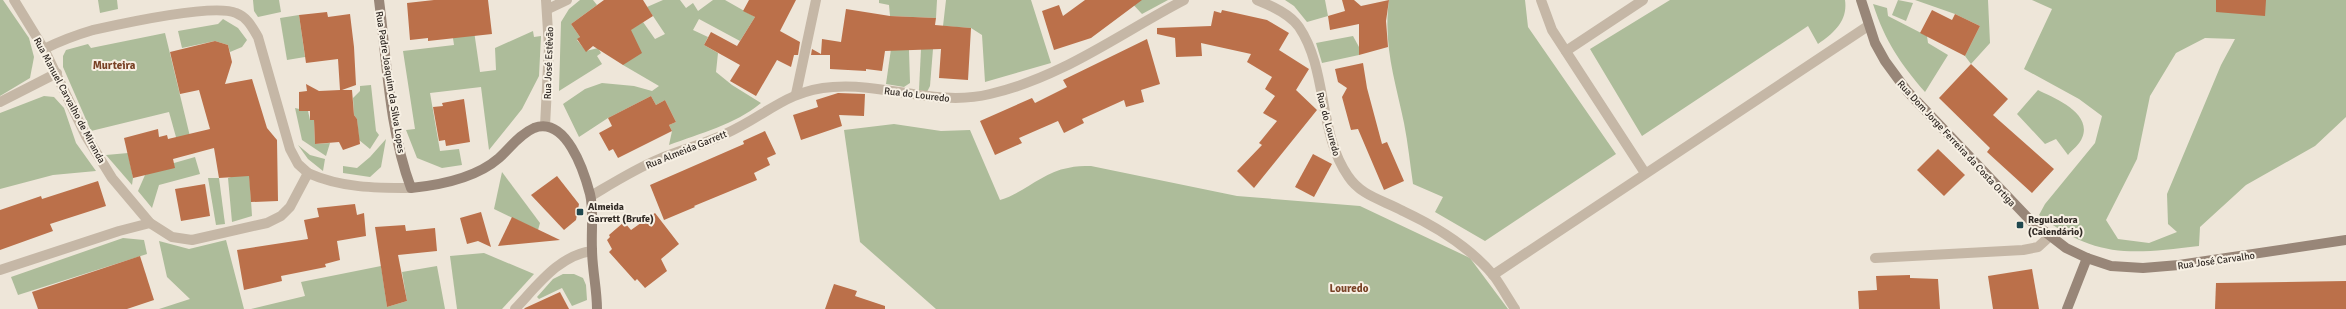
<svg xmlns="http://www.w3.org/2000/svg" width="2346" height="309" viewBox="0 0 2346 309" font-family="Signika,sans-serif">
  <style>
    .green { fill: #adbc9a; fill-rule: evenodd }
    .building { fill: #bb704a }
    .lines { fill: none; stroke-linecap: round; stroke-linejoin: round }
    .lane { stroke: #c5b7a6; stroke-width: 10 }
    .street { stroke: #c5b7a6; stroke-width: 10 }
    .secondary { stroke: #988678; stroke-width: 10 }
    .poi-dot { fill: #20484f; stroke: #f7f0e4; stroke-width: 1.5 }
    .labels { text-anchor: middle; stroke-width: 4; stroke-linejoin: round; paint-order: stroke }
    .street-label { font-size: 10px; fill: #322b26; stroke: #f7f0e4 }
    .poi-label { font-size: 10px; font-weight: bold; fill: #322b26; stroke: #f7f0e4; text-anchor: start }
    .neighbourhood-label { font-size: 11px; font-weight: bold; fill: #794226; stroke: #f7f0e4 }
  </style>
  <rect width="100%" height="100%" fill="#eee6d9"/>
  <g class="green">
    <polygon points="0,0 3,0 29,38 34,57 30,78 0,96"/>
    <polygon points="98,0 117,0 118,9 100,13"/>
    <polygon points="253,0 279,0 281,12 258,17 254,11"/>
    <polygon points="580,0 593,0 597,5 571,24 580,37 577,40 586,51 598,48 601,53 597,56 602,64 559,91 561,22 569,9"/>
    <path d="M663 0H680L686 8 693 3 698 11 713 0H725L755 17 740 41 699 19 693 30 708 37 704 45 718 53 716 72 732 85 761 103C734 125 701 133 669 145L672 131 669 125 676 122 665 100 656 105 651 96 608 118 579 137 563 104 585 89 602 83 634 86 652 91 659 86 623 65 625 33 643 22 655 39 665 34 647 7Z"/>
    <polygon points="879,0 937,0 936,18 890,16 889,5 879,3"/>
    <polygon points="946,0 1031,0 1051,63 985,82 982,35 971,28 943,26"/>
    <polygon points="1129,0 1168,0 1142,14"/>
    <polygon points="1285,0 1325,0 1328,16 1307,22 1294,6"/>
    <path d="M1389 0H1525L1528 27 1616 154 1485 241 1435 212 1443 197 1413 184C1410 164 1408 143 1404 123 1395 80 1383 45 1389 0Z"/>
    <path d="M1670 0H1845C1848 21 1834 33 1818 44L1808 26 1642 136 1590 49Z"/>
    <polygon points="1898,0 1913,3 1906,21 1892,15"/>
    <polygon points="1915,0 1988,0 1990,43 1971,64 1965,56 1980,26 1955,14"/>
    <path d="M2032 0H2346V117L2315 146 2246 185 2200 227 2199 246C2131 254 2096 259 2039 215L2045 204 2095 143 2102 116 2079 99 2024 69 2052 9ZM2205 38 2235 39 2221 65 2167 194 2168 224 2177 232 2149 243 2118 239 2106 220 2137 159 2150 96 2176 53Z"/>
    <path d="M1873 4 1887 8 1888 16 1927 36 1928 43 1948 55 1925 92C1900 63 1885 41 1873 4Z"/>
    <polygon points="299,15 305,57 287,60 280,18"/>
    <polygon points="450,18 474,31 480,72 496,70 495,48 533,31 534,37 541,36 539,76 522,109 489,150 481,87 430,93 440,151 459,149 462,165 442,168 417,158 406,130 415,129 403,51 454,45"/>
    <polygon points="223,19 238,28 247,40 242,47 230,52 228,45 215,41 182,48 178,31 218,24"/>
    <polygon points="165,33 194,153 181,155 169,112 91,131 63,67 63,56 66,50 88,44 91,48"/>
    <polygon points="1353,36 1359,47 1359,55 1322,63 1316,43"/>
    <polygon points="891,49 909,50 910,83 904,87 886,84"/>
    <polygon points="921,49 933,49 930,86 927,92 919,90"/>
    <polygon points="371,85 376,131 379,135 370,149 359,140 357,119 354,115 353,98 360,91 360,86"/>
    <path d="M2038 90C2054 98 2093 113 2082 138 2080 144 2072 150 2068 155L2056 139 2045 144 2017 114Z"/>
    <polygon points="44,96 54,97 64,108 76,143 96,171 53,175 0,189 0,113"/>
    <polygon points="295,108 308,111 310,120 314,120 315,144 330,143 326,156 302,140"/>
    <path d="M894 124 941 131 970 130 1000 200C1024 193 1043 172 1068 168 1076 166 1083 166 1091 166L1237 196 1360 206 1470 258 1508 309H936L860 242 844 130Z"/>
    <polygon points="386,139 381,167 370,177 343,173 343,166 357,168 370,157"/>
    <polygon points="228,145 249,170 252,216 232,222 228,178 231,177"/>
    <polygon points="298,145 310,155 325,159 323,171 308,159"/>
    <polygon points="128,153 133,178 132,185 106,155"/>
    <polygon points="195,157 200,174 159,185 152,208 138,191 145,175 174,163"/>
    <polygon points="502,172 540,223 538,230 494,209"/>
    <polygon points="208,178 219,178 225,224 216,225"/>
    <polygon points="123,238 144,240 147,254 18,295 11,277"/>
    <polygon points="226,240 244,309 159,309 190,299 167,277 159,241 189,249"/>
    <polygon points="484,253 534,274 502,309 457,309 450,256"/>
    <polygon points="381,266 387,307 407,301 402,272 437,266 445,309 251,309 305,296 301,282"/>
    <polygon points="563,274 574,274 583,278 586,285 587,300 572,306 562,288 539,299 537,297 553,279"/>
  </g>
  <g class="building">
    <polygon points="434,0 488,0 492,34 428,41 428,38 410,40 407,3"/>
    <polygon points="604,0 643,0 653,16 631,30 642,53 623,65 593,46 586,52 577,39 580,37 571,24"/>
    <polygon points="749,0 796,0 780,31 800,42 798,55 794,55 791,67 777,60 756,96 730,81 740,65 704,45 711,32 737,46 755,17 743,11"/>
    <polygon points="1085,0 1142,0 1091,38 1054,50 1042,11 1059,5 1063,16"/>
    <polygon points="1342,0 1354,0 1361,6 1389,0 1386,21 1388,47 1359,55 1359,24 1330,30 1328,16 1345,11"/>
    <polygon points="2216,0 2266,0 2265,16 2216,12"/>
    <polygon points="846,9 890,16 936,18 935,25 971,28 968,80 939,78 941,49 885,51 882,71 866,69 866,71 830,69 830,55 811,55 812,49 821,54 822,39 841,42"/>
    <polygon points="1222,10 1267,20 1289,33 1279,50 1309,69 1296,90 1317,110 1254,188 1237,171 1262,145 1259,143 1277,121 1263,113 1275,96 1265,89 1272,77 1247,62 1251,54 1201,43 1202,56 1176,57 1175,38 1157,34 1157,28 1211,26 1214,11 1221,13"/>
    <polygon points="1932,10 1952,20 1955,14 1980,26 1965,56 1920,33"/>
    <polygon points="327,12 328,17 350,14 354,47 356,85 342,90 352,90 354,115 357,119 360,144 343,150 339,142 315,144 314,120 310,120 310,111 299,111 299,92 307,91 306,84 319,91 340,90 338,59 306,63 299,15"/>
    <polygon points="1147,39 1160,84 1141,90 1144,102 1126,107 1124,100 1082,119 1084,123 1064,133 1058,121 1019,138 1022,143 995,155 980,121 1032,98 1035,103 1067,87 1063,80"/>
    <polygon points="215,41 228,45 232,62 225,84 252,79 267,128 277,140 278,201 251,202 249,176 219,178 214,148 173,159 175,168 133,178 124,138 158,129 159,137 167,135 168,139 210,129 199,90 180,94 170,52"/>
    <polygon points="1363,63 1367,88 1382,144 1387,142 1404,181 1384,190 1358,129 1351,130 1342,97 1347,88 1338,82 1335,69"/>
    <polygon points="1971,64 2008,99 1993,115 2054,169 2032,193 1987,152 1990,148 1939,98"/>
    <polygon points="838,93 865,94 864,116 839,115 842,126 801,140 793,115 818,107 816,100"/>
    <polygon points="651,96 656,105 665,100 676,122 669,125 672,131 618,158 613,149 609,151 599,133 612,126 608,118"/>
    <polygon points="464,99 470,142 446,146 445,140 439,141 433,107 443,106 442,103"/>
    <polygon points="765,131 776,154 767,158 770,165 754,173 757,180 694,206 695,207 664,220 650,185 744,144 743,141"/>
    <polygon points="1938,149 1965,175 1944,196 1917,170"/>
    <polygon points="1313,154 1332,164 1314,197 1295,187"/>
    <polygon points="557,176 579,204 576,220 564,230 531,195"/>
    <polygon points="98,181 106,206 50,224 53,231 0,250 0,210 41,196 42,199"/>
    <polygon points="205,184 210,216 181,221 175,189"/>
    <polygon points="355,204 357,215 364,213 366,236 337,241 340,260 325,264 326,267 281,276 282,281 244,290 237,250 308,239 304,220 319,217 317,208"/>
    <polygon points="481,212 491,247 478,241 467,244 460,218"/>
    <polygon points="655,213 679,244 661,259 667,271 645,288 637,279 635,281 609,252 612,249 607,240 610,237 609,235 624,222 631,230"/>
    <polygon points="512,217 560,240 498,246"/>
    <polygon points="405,225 406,231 435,228 437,251 398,255 407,301 387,307 375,227"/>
    <polygon points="140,256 154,300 127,309 38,309 32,292"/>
    <polygon points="2032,269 2039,309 1993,309 1988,276"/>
    <polygon points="1910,275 1910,278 1938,279 1940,309 1859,309 1858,291 1877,290 1876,276"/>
    <polygon points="2346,281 2346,309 2215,309 2216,283"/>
    <polygon points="834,284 857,291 855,296 885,306 885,309 825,309"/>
    <polygon points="560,292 569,309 524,309 525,308"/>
  </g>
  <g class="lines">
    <g class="lane">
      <polyline points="0,102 57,73"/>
      <polyline points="1875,258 2023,250 2038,247 2049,237"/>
    </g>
    <g class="street">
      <path d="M14 0 44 49 86 136 112 178 150 223 172 237 192 240 267 223 281 216 290 207 308 173C341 188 376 188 411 188"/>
      <path d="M1257 0C1272 6 1290 14 1299 27 1328 70 1318 133 1348 176 1361 196 1383 200 1403 211 1435 226 1471 248 1494 276 1501 286 1508 298 1515 309"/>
      <polyline points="1541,0 1552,30 1645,173"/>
      <polyline points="548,9 567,0"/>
      <path d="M44 49C60 41 76 35 93 30 120 24 213 3 236 13 247 17 252 27 258 37L290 149 298 164 308 173"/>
      <polyline points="1566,51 1643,0"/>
      <polyline points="796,94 816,0"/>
      <polyline points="545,126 549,47 546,0"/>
      <path d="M591 196C613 183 635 169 659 159 681 150 704 144 725 134 766 116 786 90 833 87 886 83 937 107 990 94 1063 77 1119 34 1184 0"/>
      <polyline points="0,270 119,231 150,223"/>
      <polyline points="1493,275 1868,26"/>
      <path d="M515 309C537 286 559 255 592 251"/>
    </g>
    <g class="secondary">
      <path d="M379 0C387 62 389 129 411 188 441 185 476 178 499 158 510 148 520 134 534 128 566 116 584 171 590 194 594 210 591 232 592 249 592 269 597 289 597 309"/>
      <polyline points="1861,0 1875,43 1885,61 1907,91 2031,221 2066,248 2087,258 2111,266 2143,268 2179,265 2346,240"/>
      <polyline points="2067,309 2087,258"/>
    </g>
  </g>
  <g class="poi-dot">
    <rect x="576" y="208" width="8" height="8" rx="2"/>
    <rect x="2016" y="221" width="8" height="8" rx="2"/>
  </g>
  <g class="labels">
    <g class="street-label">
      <text transform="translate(548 63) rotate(-88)" y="4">Rua José Estêvão</text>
      <text transform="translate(391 82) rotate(81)" y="4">Rua Padre Joaquim da Silva Lopes</text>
      <text transform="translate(917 94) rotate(7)" y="4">Rua do Louredo</text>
      <text transform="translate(70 100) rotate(62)" y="4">Rua Manuel Carvalho de Miranda</text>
      <text transform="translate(1329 124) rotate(75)" y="4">Rua do Louredo</text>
      <text transform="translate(1957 143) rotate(47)" y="4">Rua Dom Jorge Ferreira da Costa Ortiga</text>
      <text transform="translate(686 149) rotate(-22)" y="4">Rua Almeida Garrett</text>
      <text transform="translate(2216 260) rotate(-8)" y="4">Rua José Carvalho</text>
    </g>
    <g class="poi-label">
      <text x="588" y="210">Almeida<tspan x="588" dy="12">Garrett (Brufe)</tspan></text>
      <text x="2028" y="223">Reguladora<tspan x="2028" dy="12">(Calendário)</tspan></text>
    </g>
    <g class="neighbourhood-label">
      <text x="114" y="69">Murteira</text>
      <text x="1349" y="292">Louredo</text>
    </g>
  </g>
</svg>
